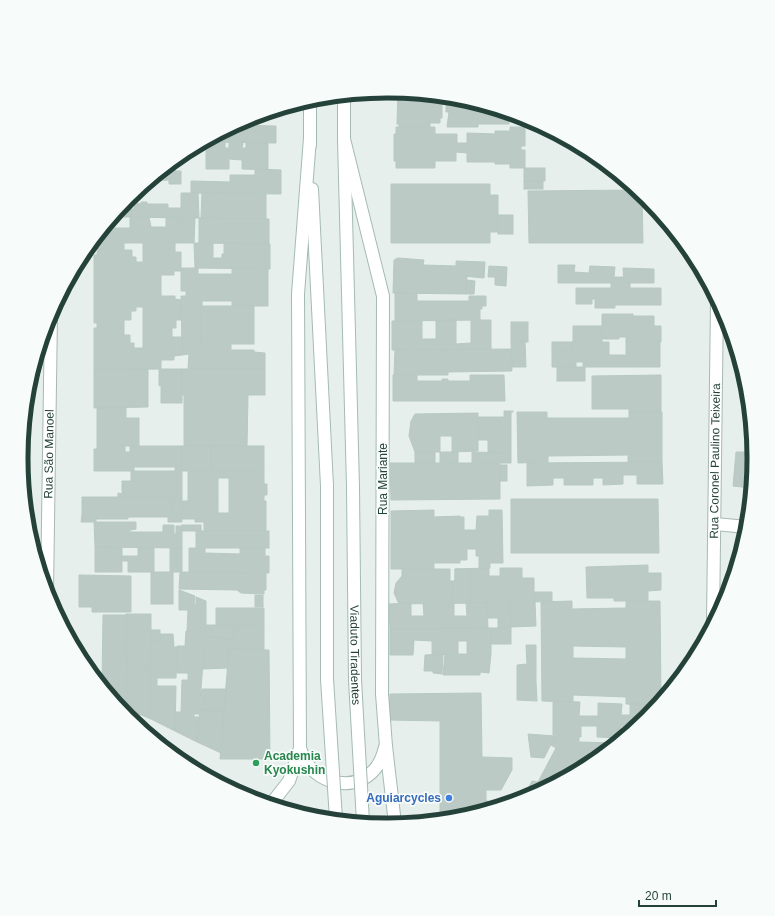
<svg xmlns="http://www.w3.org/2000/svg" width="775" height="916" viewBox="0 0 775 916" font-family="Helvetica,sans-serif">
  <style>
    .building { fill: #bbcac4; stroke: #b8c9c2; fill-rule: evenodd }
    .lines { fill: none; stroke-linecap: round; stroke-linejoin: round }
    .minor-casing { stroke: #a8b8b2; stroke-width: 14 }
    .secondary-casing { stroke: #a4bbb3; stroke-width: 14 }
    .minor { stroke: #fff; stroke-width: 12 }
    .secondary { stroke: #fff; stroke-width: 12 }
    .secondary-bridge-casing { stroke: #a4bbb3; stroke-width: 14; stroke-linecap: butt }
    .secondary-bridge { stroke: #fff; stroke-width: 12 }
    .leisure-dot { fill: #2e9e5b; stroke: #f7fbf9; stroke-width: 1.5 }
    .shop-dot { fill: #3f7fe0; stroke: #f7fbf9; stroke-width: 1.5 }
    .labels { text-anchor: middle; stroke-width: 3.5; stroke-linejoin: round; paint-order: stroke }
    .street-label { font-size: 12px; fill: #24423a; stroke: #f7fbf9 }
    .leisure-label { font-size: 12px; font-weight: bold; fill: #27864d; stroke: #f7fbf9; text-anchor: start }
    .shop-label { font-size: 12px; font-weight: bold; fill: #366cbe; stroke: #f7fbf9; text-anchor: end }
    .rim { fill: none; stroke: #24423a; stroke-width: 5 }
  </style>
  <rect width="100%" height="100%" fill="#e6efeb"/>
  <g class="building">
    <polygon points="398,92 442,97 442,118 440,118 440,123 430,123 430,127 399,127 399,124 397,124"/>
    <polygon points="450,98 459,99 509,114 509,124 478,124 478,127 447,127 449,112 446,112 446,99 450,99"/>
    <polygon points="236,125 276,126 276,143 205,142"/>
    <polygon points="396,127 435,127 435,134 457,134 457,143 467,143 467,133 495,134 495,131 510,131 510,127 525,127 525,146 521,146 521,150 525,150 525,168 510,168 510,164 495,164 495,162 467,162 467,153 456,152 456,161 435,161 435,168 396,168 396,161 394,161 394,134 396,134"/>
    <polygon points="206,142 225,142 225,148 229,148 229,142 243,142 242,148 246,148 246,142 268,143 268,170 242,169 242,160 229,159 229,169 206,169"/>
    <polygon points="175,161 175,171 181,171 181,184 169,184 169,180 150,181"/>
    <rect x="524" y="168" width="21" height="13"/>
    <polygon points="255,169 281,170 281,194 191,193 191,181 230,182 230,175 255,175"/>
    <rect x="524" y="181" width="19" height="8"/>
    <polygon points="391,184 490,184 490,195 498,195 498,232 490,232 490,243 391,243"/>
    <polygon points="636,190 642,195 643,243 529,243 528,191"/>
    <polygon points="181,193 198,193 199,218 181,218"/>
    <polygon points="202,193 266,194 266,219 201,218"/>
    <polygon points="131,197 131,217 113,217 129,199"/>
    <polygon points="141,202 147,202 147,204 168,204 168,208 181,208 181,218 131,217 131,209 134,209 134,203 141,204"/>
    <rect x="498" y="215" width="15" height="19"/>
    <polygon points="113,217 114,217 114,228 130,228 130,217 149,217 151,227 166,227 166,217 181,218 181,243 93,243"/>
    <polygon points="181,218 195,218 194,243 181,243"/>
    <polygon points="199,218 269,219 269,244 199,243"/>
    <polygon points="98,243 124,243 124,250 132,250 132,257 136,257 136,262 143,262 143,243 175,243 175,252 181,252 181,271 174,271 174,275 161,275 161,296 175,296 175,299 181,300 181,320 176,320 176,328 143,328 143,307 136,307 136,311 131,311 131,320 124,320 124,328 97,328 97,323 94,323 94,255 97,255"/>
    <polygon points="194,243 213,243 213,258 222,258 222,254 224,254 224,243 270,244 270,269 195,268"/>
    <polygon points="398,258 424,260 423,265 456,266 456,268 460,268 460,274 467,276 466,294 393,293 394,260"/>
    <polygon points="456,261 485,262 484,278 463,276 463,274 460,274 460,268 456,268"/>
    <polygon points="558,265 575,265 574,272 589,273 590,266 615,267 614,277 624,277 624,283 558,283"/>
    <polygon points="489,266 507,267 506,286 495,285 495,277 488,277"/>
    <polygon points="181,268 198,268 198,274 232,274 232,268 268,269 268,306 232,306 232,301 202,301 202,306 181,306 181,296 186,296 186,291 181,291"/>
    <polygon points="623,268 654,269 654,283 624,283"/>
    <polygon points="467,280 475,281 474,294 466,294"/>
    <polygon points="611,283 630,283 630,288 661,288 661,305 615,305 615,308 595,308 595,299 592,299 592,304 576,304 576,288 611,288"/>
    <polygon points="395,293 417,294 417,301 469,301 469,296 486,296 486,306 482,306 482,309 480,309 480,320 395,321"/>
    <polygon points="181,306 201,306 201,344 182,344"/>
    <rect x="201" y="306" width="53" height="38"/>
    <polygon points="602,314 633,314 633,316 654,316 654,326 661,326 661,342 626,342 626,337 619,337 619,339 602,339"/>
    <polygon points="456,320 456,344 471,343 471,320 491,320 491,349 392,350 392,321 422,321 422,339 436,339 436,321"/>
    <rect x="511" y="322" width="17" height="20"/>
    <rect x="573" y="326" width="29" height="16"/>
    <polygon points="94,328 124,328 124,335 130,335 130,343 134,343 134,348 143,348 143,328 172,328 172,337 182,337 182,355 174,356 174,360 161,360 161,369 94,370"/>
    <polygon points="511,342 525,342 526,367 512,367"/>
    <rect x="552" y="342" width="20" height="9"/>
    <polygon points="572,342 609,342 609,355 626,355 626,342 660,342 660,367 583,367 583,362 576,362 576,367 552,367 552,351 572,351"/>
    <polygon points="182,344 231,344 231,350 254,350 254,352 265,353 265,369 188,369 189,354 182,355"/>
    <polygon points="511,349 512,371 448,372 448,375 394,375 395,350"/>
    <rect x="557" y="367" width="28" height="14"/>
    <polygon points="148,369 148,407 94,408 94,370"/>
    <polygon points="159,369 182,369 182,403 161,403 161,385 159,386"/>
    <rect x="182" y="369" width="83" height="26"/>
    <polygon points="393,375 417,375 417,381 442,381 442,379 448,379 448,381 470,381 470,375 504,375 505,401 393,401"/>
    <polygon points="661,375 661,412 629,412 629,409 592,409 592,376"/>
    <polygon points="184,395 248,395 247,446 184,446"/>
    <polygon points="126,407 126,418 139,418 139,446 97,446 97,408"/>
    <polygon points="504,411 513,411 513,412 511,412 511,453 488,452 488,440 478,440 478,417 504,417"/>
    <polygon points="517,412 547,412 547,418 629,418 629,412 662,412 662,462 628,462 628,455 548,456 548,462 518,463"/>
    <polygon points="478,413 478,451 452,452 452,436 440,436 440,452 415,452 409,436 411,421 415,414"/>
    <polygon points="748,441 752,441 754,458 751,488 733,486 736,452 748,452"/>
    <polygon points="97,446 125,446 125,452 130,452 130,446 182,446 182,471 175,471 175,467 134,467 134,471 94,471 94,449 97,449"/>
    <rect x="182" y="446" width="29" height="25"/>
    <rect x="211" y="446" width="53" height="25"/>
    <rect x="415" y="452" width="20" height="11"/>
    <rect x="440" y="452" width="18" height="11"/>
    <polygon points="472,452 511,453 511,463 472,463"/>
    <polygon points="662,462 663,484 637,484 637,475 623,475 623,484 603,485 603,478 593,478 593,485 564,485 564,478 553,478 553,485 527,486 527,463"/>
    <polygon points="390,463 500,463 500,499 391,500"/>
    <rect x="500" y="465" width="7" height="16"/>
    <polygon points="131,471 182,471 182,497 118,497 118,493 122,494 122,481 131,481"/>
    <polygon points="188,471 264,471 264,484 267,484 267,495 264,495 264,501 229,501 229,478 218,478 218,501 188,501"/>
    <polygon points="82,497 175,497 175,502 172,502 172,517 128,517 128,519 96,519 96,514 82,514"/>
    <polygon points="175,497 182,497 182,522 168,522 168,517 172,517 172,502 175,502"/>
    <rect x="511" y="499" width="25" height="54"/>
    <polygon points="536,499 658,499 659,553 536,553"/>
    <polygon points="182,501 218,501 218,513 229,513 229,501 266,501 266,531 204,531 204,522 195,522 195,519 182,519"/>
    <polygon points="434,510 434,517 460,516 460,517 464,517 464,530 476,530 477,516 489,516 489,510 502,510 503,563 490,563 490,568 479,569 479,556 476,556 476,549 467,549 467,560 460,560 460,563 434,563 434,569 391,569 391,511"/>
    <polygon points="82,514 96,514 96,522 81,522"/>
    <polygon points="94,522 136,522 136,529 130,530 130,532 163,532 163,525 174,525 174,534 176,534 176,526 182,526 182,548 95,547"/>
    <rect x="182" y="525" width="19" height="6"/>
    <rect x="196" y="531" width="73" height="17"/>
    <polygon points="95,547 122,548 122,556 138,556 138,548 154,548 154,572 128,572 128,561 122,561 122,572 95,572"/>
    <rect x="170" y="548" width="12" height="24"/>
    <polygon points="189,548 205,548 205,553 240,554 240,548 265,548 265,556 269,556 269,573 189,572"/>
    <polygon points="648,565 648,573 661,573 661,590 648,591 648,601 614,601 614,598 587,598 586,567"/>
    <polygon points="489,568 489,576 500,576 500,568 522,568 522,578 534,578 534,602 399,604 394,593 396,583 402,576 402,569 450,569 450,581 455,581 455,569"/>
    <polygon points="455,569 471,569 471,603 452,603 453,581 455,581"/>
    <rect x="151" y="572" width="22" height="32"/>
    <polygon points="180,572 266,573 266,590 264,590 264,594 263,594 241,593 237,590 179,589"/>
    <polygon points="79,575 131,576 131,612 92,612 92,607 79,607"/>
    <polygon points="179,590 195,596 194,604 196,604 196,597 206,601 206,625 199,714 194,714 194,717 199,717 197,742 175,731 175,712 181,712 182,680 188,680 188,673 177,673 177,646 185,646 186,631 187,631 188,610 179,610"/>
    <polygon points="534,592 552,592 552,601 534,602"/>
    <rect x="255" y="595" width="8" height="12"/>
    <path d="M572 601V609L626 608V601H660L661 700 657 705 626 704V697L573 695V702L542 701 541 602ZM573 646 626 647V659L573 658Z"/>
    <polygon points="487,602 488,628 390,629 389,604 411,603 411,616 424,616 423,603 454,603 454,616 467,616 466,603"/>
    <polygon points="487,602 510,602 511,628 498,628 498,618 488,618"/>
    <polygon points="510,602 535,602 536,626 511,627"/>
    <rect x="216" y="608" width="48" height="17"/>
    <polygon points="126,614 151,614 151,666 127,666"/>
    <polygon points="103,615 126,615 127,709 120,707 102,685"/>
    <polygon points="206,625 234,625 234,640 206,636"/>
    <polygon points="234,625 264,625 264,650 229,649 228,668 203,669 206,636 234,640"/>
    <polygon points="491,628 491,654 467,654 467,641 458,641 458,654 432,655 432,641 414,640 413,655 390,655 390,629"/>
    <rect x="491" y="628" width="20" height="16"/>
    <rect x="151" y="630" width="9" height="11"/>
    <polygon points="160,634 173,634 174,647 177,647 177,653 165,653 165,641 160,641"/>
    <polygon points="151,641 165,641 165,653 177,653 176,678 157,678 157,686 176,686 175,731 151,719"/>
    <polygon points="526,645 536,645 536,682 517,682 517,665 527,664"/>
    <polygon points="229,649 269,650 270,759 220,759"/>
    <polygon points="443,654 442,674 433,673 433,671 424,671 425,655"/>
    <polygon points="445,654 491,654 489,673 480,672 480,675 443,675"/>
    <polygon points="127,666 151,666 151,719 127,709"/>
    <polygon points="517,682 536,682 537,701 517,700"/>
    <polygon points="202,689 226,689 224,711 200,710"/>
    <polygon points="481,693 482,757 512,758 512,770 501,790 486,790 486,800 493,806 492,807 459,817 440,819 440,721 389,720 390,694"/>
    <polygon points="553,701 580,702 579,716 598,716 598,703 622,704 621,715 630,715 630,704 657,705 646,717 630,731 630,727 621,726 621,738 597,737 597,726 581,726 581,737 553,735"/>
    <polygon points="200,710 224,711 221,753 197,742"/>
    <polygon points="528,734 555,736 544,758 531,757"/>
    <polygon points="555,736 579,736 579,742 615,743 591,763 552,784 538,782 556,748 551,745"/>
    <polygon points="532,781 538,782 552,784 526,797 524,796"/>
  </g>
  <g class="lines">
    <g class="minor-casing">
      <g id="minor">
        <polyline points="715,524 747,527"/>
        <path id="s1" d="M47 593 51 314"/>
        <path id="s2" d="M713 622 717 300"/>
      </g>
    </g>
    <g class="secondary-casing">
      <g id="secondary">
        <polyline points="344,96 344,139 353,487"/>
        <polyline points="310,101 310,145"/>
        <polyline points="344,139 383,296 382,694 386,746 395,824"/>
        <polyline points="312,189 327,486"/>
        <path d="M300 748C302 753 303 758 306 762 321 785 356 792 375 769 380 763 383 756 385 747"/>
        <polyline points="271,804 289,781 300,748 298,294 310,138"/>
      </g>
    </g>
    <use href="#minor" class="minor"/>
    <use href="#secondary" class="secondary"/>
    <g class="secondary-bridge-casing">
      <g id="secondary-bridge">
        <polyline points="327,486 327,679 336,819"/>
        <path id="s3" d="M353 487 355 680 363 822"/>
      </g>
    </g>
    <use href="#secondary-bridge" class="secondary-bridge"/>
  </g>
  <circle class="leisure-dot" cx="256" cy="763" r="4"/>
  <circle class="shop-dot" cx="449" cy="798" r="4"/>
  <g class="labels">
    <g class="street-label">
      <text dy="4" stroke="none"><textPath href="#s1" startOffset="139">Rua São Manoel</textPath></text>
      <text dy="4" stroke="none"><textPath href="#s2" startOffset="161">Rua Coronel Paulino Teixeira</textPath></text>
      <text transform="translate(383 479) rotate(-90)" y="4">Rua Mariante</text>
      <text dy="4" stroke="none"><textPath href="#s3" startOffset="168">Viaduto Tiradentes</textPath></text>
    </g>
    <g class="leisure-label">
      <text x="264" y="760">Academia<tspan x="264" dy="14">Kyokushin</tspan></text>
    </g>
    <g class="shop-label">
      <text x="441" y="802">Aguiarcycles</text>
    </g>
  </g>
  <path d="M0 0H775V916H0ZM387 98H388A359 359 0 0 1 747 457V459A359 359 0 0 1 388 818H387A359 359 0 0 1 28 459V457A359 359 0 0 1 387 98Z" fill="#f7fbf9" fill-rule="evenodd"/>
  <path class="rim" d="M387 98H388A359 359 0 0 1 747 457V459A359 359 0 0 1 388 818H387A359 359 0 0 1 28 459V457A359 359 0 0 1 387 98Z"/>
  <path d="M639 900v6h77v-6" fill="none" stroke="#24423a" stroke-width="2"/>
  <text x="645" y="900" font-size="12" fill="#24423a" stroke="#f7fbf9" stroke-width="3" paint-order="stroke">20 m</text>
</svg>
